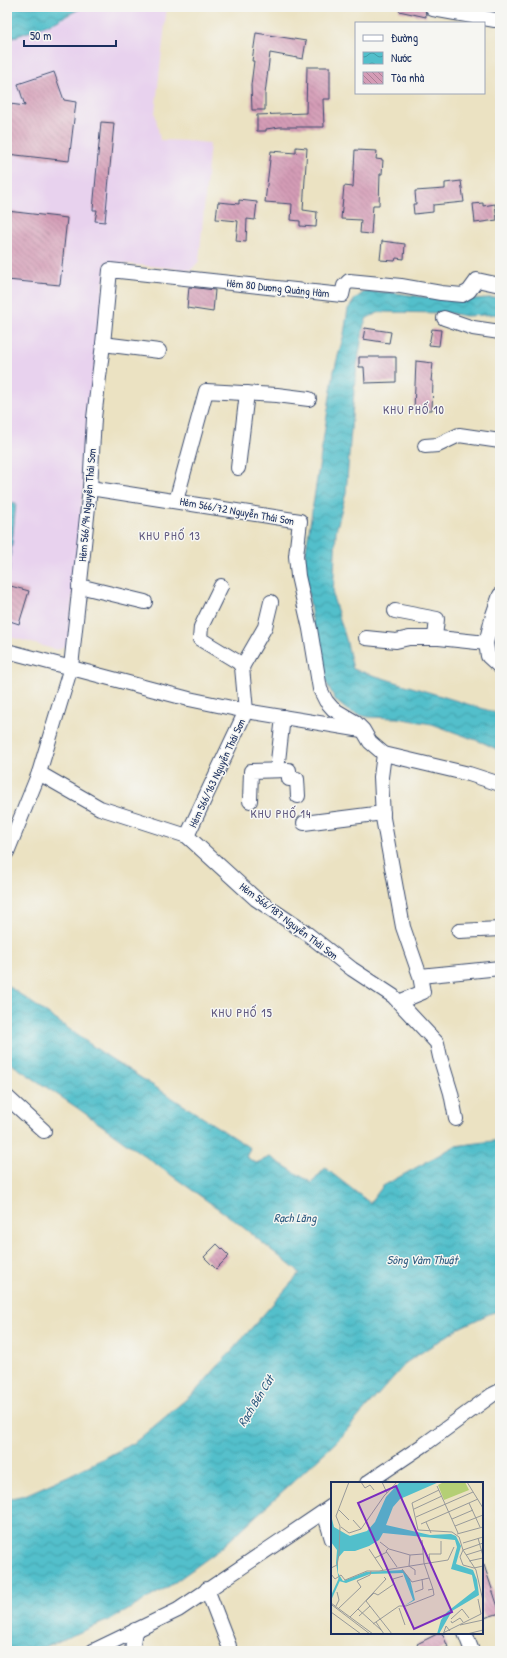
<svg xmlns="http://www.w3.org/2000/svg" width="507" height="1658" viewBox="0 0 507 1658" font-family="'Patrick Hand',sans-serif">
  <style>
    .built { fill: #e8d2ee }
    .water { fill: url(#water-waves); stroke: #367794 }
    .building { fill: url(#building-back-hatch) }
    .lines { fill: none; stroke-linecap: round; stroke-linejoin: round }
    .minor-casing { stroke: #3a4a6d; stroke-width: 16 }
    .minor { stroke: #fff; stroke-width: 14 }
    .labels { text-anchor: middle; stroke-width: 3; stroke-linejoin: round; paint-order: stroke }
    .street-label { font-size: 11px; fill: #1b2f5e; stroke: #f6f6f2 }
    .neighbourhood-label { font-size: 12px; letter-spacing: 1px; fill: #5c557d; stroke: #f6f6f2 }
    .water-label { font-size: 12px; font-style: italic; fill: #2c5a7f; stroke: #f6f6f2 }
    .inset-river { fill: none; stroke: #52bfcb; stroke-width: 2 }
    .inset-road { fill: none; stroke: #989a9a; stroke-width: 1 }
    .view { fill: #7b2cbf; fill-opacity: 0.15; stroke: #7b2cbf; stroke-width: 2 }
    .inset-edge { fill: none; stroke: #1b2f5e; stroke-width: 2 }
  </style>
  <defs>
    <pattern id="water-waves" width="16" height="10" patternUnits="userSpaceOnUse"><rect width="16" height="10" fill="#52bfcb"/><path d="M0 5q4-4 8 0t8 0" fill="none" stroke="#439ca8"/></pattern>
    <pattern id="building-back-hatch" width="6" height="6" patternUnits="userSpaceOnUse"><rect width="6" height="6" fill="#d49cb6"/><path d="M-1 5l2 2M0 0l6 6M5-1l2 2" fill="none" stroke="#ab8097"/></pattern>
  </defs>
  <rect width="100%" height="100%" fill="#f6f6f2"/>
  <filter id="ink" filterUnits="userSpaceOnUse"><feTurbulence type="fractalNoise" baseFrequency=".025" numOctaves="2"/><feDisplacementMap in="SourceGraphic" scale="8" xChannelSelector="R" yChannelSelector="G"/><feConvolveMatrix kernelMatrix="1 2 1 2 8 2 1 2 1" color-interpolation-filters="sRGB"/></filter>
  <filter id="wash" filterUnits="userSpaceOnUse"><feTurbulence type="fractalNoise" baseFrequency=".012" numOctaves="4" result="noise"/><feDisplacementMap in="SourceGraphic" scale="16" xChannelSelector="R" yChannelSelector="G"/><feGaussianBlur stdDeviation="0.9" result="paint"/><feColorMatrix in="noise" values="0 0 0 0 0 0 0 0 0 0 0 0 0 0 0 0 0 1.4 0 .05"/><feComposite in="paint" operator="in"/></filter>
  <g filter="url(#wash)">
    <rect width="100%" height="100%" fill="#ebe2c2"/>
    <polygon class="built" points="83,7 167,7 155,113 160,140 188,141 210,143 199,261 191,270 106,262 68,644 57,650 7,636 7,40 55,22"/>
    <g class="water">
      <polygon points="7,7 83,7 55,22 7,40"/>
      <polygon points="364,292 389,292 423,297 462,300 500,297 500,314 466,316 448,313 380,312 367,318 364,324 360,348 355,379 346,493 336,531 333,597 346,639 353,669 500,714 500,751 484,743 432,724 397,718 368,717 356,714 347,710 336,701 324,678 315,639 304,562 334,371 344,334 348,309 355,299"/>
      <polygon points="7,502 16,503 9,573 7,573"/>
      <polygon points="7,985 104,1054 250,1148 246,1157 256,1163 270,1157 312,1183 325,1168 370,1203 383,1186 455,1146 500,1140 500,1311 491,1313 459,1328 407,1362 336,1442 218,1551 171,1585 114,1618 35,1651 7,1651 7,1499 25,1495 68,1476 134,1443 196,1391 300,1273 234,1220 76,1107 7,1061"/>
    </g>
    <g id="blocks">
      <g class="building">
        <polygon points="400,7 425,7 426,17 399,11"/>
        <polygon points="256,33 306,41 303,59 270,53 265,94 265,110 252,110 251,85 254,61 252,61"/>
        <polygon points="307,67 330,67 330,99 323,99 324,127 280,127 266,129 266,131 257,131 257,115 306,113"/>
        <polygon points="54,72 64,100 76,102 69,161 7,154 7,132 10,104 25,106 18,84"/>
        <polygon points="101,122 114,123 105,222 95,221 97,210 93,210"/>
        <polygon points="296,147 307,148 303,210 317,212 316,227 300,226 300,221 291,220 292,204 265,202 271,151 296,153"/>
        <polygon points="355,150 377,151 376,159 383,160 382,174 380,174 379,205 373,205 371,234 360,233 361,220 341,219 344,186 353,187"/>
        <polygon points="461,181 464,202 433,205 433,212 414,214 413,204 416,204 415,191 445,189 445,183"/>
        <polygon points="239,200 257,202 255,220 247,219 246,242 236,241 238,221 216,219 218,202 239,204"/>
        <polygon points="483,203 483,206 495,204 497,220 475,223 473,204"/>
        <polygon points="7,211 67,218 60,285 7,280"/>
        <polygon points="382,241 405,244 404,259 396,258 395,261 380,260"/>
        <polygon points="189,287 215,290 213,312 187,308"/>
        <polygon points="365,328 391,332 389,343 363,339"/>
        <polygon points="432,329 441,330 439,346 429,345"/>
        <polygon points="359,357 396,357 396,382 365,383 364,367 359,367"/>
        <polygon points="416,361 433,363 431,381 433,381 432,410 414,410"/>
        <polygon points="7,585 29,591 19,624 7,620"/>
        <polygon points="217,1244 229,1256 216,1269 204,1257"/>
        <polygon points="482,1565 484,1565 500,1613 484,1618 482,1611"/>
        <polygon points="439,1633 442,1633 448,1647 438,1651 420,1651 417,1644"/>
      </g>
    </g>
  </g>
  <g filter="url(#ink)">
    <use href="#blocks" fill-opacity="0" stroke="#3a4a6d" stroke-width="1"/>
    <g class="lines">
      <g class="minor-casing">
        <g id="minor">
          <polyline points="433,9 495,20"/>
          <polyline points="444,318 473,328 500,332"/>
          <polyline points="159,351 103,344 110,270 342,295 344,286 349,281 401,286 441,293 462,295 469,291 477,280 500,285"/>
          <polyline points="425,446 438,445 459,435 500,441"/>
          <polyline points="238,468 247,393"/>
          <polyline points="90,488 300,521 296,556 298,576 310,629 320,689 326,701 333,709 355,722 363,730 370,742 384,754 469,774 500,784"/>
          <polyline points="176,501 206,391 277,395 309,399"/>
          <polyline points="79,586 145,602"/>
          <polyline points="395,611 437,619 435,637"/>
          <polyline points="366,638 396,641 409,638 439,638 486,643 493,615 500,595"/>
          <polyline points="486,643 488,656 500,667"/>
          <polyline points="7,651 189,699 246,711 362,730"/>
          <polyline points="242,667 265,627 271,602"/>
          <polyline points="384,754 381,777 383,818 403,927 420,976 423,992 399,1002"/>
          <polyline points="277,770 283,717"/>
          <polyline points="39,773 100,808 187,836 256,899 305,932 352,969 393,996 437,1043 440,1057 451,1093 456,1119"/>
          <polyline points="250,801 251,771 289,770 289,779 297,779 298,796"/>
          <polyline points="304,823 383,813"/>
          <polyline points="187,836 246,711 242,667 238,662 200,639 201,627 221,586"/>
          <polyline points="7,852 39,773 71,667 90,488 94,418 103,344"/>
          <polyline points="459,931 500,929"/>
          <polyline points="420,976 500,968"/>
          <polyline points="7,1097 44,1131"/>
          <polyline points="367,1483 425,1444 492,1395 500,1391"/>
          <polyline points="324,1512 332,1539"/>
          <polyline points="207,1589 229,1646"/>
          <polyline points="465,1633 472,1651"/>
          <polyline points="93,1651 178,1610 332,1506"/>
          <polyline points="132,1651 135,1630"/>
        </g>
      </g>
      <use href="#minor" class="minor"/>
    </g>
  </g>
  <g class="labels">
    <g class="street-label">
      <text transform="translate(278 288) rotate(6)" y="4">Hẻm 80 Dương Quảng Hàm</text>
      <text transform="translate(87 505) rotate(-85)" y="4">Hẻm 566/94 Nguyễn Thái Sơn</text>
      <text transform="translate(237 511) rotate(10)" y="4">Hẻm 566/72 Nguyễn Thái Sơn</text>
      <text transform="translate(217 773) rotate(-65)" y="4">Hẻm 566/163 Nguyễn Thái Sơn</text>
      <text transform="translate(289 921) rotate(37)" y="4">Hẻm 566/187 Nguyễn Thái Sơn</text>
    </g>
    <g class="neighbourhood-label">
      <text x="414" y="414">KHU PHỐ 10</text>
      <text x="170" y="540">KHU PHỐ 13</text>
      <text x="281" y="818">KHU PHỐ 14</text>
      <text x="242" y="1017">KHU PHỐ 15</text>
    </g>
    <g class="water-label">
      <text x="295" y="1222">Rạch Lăng</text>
      <text x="422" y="1264">Sông Vàm Thuật</text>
      <text transform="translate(256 1401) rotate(-58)" y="4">Rạch Bến Cát</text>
    </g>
  </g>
  <g transform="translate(331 1482)">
    <rect width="152" height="152" fill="#ebe2c2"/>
    <path d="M113 0H134L138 8 113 18 107 3Z" fill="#b4cf75"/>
    <path d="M69 0H108L69 17 62 25 55 43 99 53 120 52 125 54 130 64 125 82 142 88 146 98 148 113 121 129 108 152H106L110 138 116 130 144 108 141 93 120 87 126 65 124 58 52 51 48 58 38 64 24 69H13L7 76V91L12 99 35 90 72 88 79 97 84 118 73 124 82 118 72 91 39 92 15 101 8 99 5 81 6 68 0 60V33L3 45 15 52 19 54 36 49 44 40 55 15Z" fill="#52bfcb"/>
    <path class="inset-river" d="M0 116 9 96"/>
    <path class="inset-road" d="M30 0 34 6 39 3 43 8M51 0 56 11M136 0 152 26M106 4 127 51M108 8 81 21 87 48 121 50 128 55 132 68 145 88 152 119M138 21 149 45M83 27 111 14M8 28 18 38M85 35 142 10M121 37 142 28M22 38 30 47M95 40 100 51M90 42 147 17M124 44 152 33M10 45 18 51 30 47 53 14 66 0M126 52 152 45M147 56 152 74M91 58 93 81 102 107M49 60 58 67 79 73 92 72M132 61 152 55M38 67 52 88M57 67 55 69 66 85M132 68 129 75 132 83 143 86 152 84M132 68 152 61M79 73 78 84 84 88V93M135 73 151 68M44 76 56 70M138 79 152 76M99 80 98 72H110V59M0 86 6 83 8 72 9 44 5 34 18 0M71 87 81 100 98 96M36 89H48L117 78 123 65M0 92 4 97 10 93 14 98 36 89M84 110 92 107 91 97M0 121 42 152M1 123 39 152M5 124 8 118 6 110M8 126 30 105 26 99 39 93 40 89M68 126 74 143M27 127 55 97 53 95M0 130 30 152M28 134 39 124M19 135 27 127 50 148M120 137 131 127 138 136M120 139 121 141 129 136 132 140M45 140 53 152M42 142 68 124H75L103 113 102 107 97 108M129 143 152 138M113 150 115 144 119 149M112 151 150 132 147 117M61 152 35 119 43 111 47 113 63 102 62 97 72 94M136 152 152 148"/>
    <path class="view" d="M65 4 121 130 83 147 27 21Z"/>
    <rect width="152" height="152" class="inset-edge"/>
  </g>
  <rect width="507" height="1658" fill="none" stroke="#f6f6f2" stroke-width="24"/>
  <rect x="355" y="22" width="130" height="72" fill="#f6f6f2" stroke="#9ea6b7"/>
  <rect x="363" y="35" width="20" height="6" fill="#ffffff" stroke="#9ea6b7"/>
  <text x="391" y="42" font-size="12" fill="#1b2f5e">Đường</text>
  <rect x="363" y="52" width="20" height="12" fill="url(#water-waves)" stroke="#9ea6b7"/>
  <text x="391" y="62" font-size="12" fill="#1b2f5e">Nước</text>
  <rect x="363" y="72" width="20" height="12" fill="url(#building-back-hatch)" stroke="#9ea6b7"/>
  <text x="391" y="82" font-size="12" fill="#1b2f5e">Tòa nhà</text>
  <path d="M24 40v6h92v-6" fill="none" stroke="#1b2f5e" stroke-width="2"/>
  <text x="30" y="40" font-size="12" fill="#1b2f5e" stroke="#f6f6f2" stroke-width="3" paint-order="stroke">50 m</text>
</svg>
